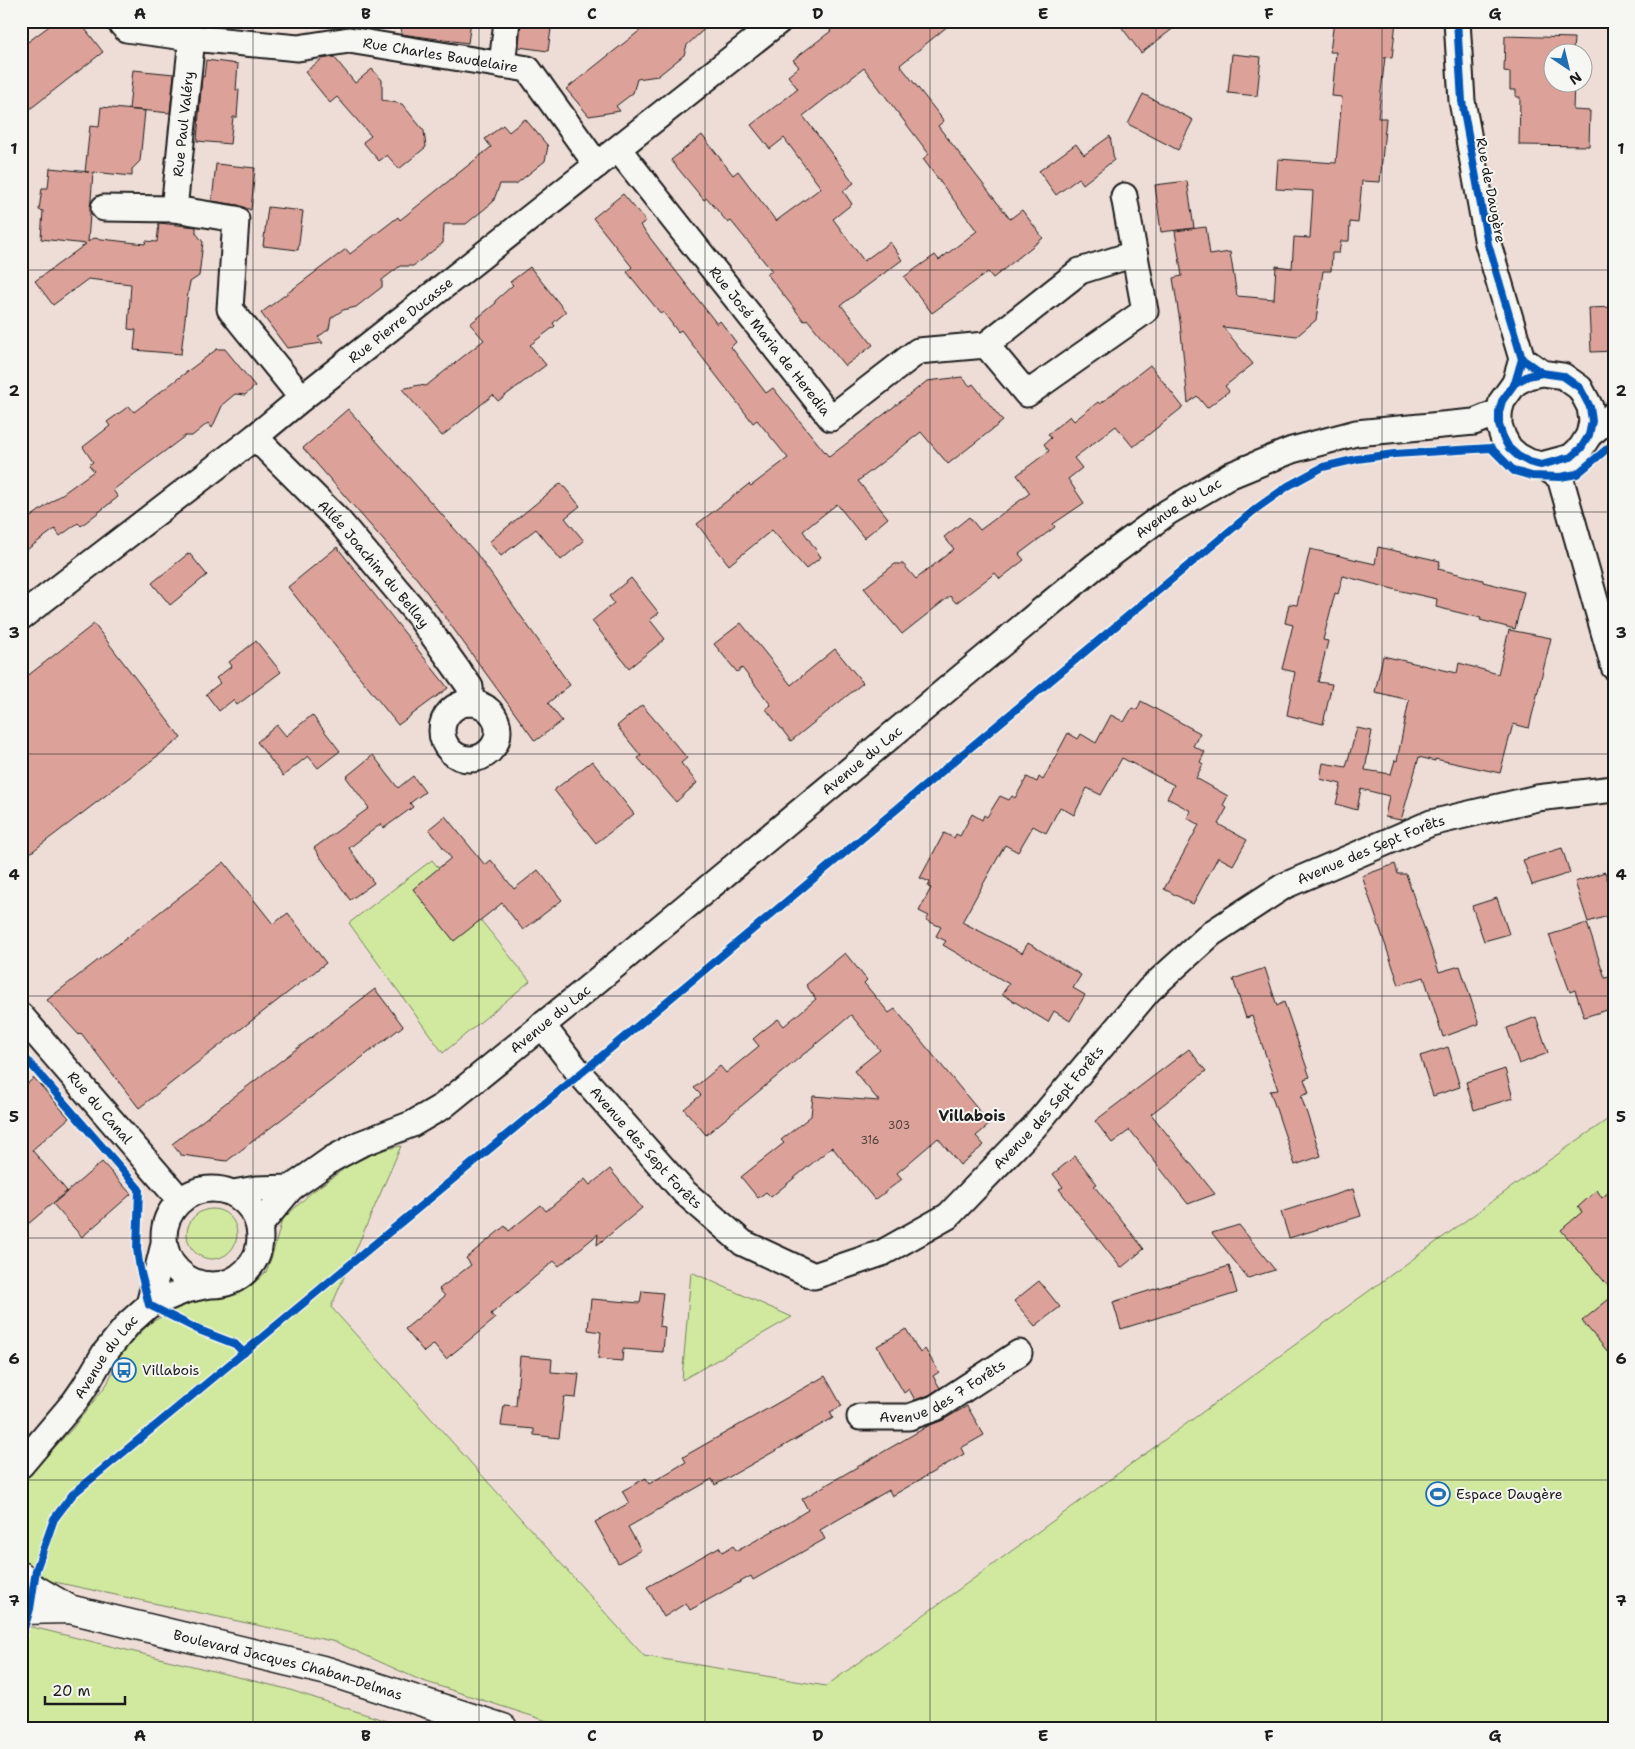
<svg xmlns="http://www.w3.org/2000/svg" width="1635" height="1749" viewBox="0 0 1635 1749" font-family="'Shantell Sans',sans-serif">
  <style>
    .green { fill: #d0e99f; stroke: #76825e }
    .building { fill: #dca299; stroke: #1c1c1c }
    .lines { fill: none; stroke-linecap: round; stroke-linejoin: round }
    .minor-casing { stroke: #1c1c1c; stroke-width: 29 }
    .major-casing { stroke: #1c1c1c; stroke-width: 31 }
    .minor { stroke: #f6f6f2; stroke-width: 25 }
    .major { stroke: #f6f6f2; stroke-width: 28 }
    .cycleway-casing { stroke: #f6f6f2; stroke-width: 11 }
    .cycleway { stroke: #0057b8; stroke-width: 8 }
    .grid { fill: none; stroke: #1c1c1c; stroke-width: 1; stroke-opacity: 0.55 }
    .labels { text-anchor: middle; stroke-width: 4; stroke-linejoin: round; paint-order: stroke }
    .number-label { font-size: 11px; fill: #4c3e3b }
    .street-label { font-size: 14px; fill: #1c1c1c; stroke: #f6f6f2 }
    .poi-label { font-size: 14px; fill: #1c1c1c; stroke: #f6f6f2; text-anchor: start }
    .neighbourhood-label { font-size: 15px; font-weight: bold; fill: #1c1c1c; stroke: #f6f6f2 }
    .neatline { fill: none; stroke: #1c1c1c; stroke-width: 2 }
    .grid-label { font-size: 16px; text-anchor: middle; font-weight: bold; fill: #1c1c1c }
  </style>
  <rect width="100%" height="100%" fill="#eeddd7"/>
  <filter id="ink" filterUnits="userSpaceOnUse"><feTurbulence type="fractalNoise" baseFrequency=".02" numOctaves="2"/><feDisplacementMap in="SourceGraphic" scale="10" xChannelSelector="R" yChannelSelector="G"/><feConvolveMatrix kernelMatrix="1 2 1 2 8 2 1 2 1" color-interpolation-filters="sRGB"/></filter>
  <g filter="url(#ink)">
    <g class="green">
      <polygon points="432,860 530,981 443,1053 349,923"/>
      <polygon points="1614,1115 1614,1728 569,1728 420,1680 336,1642 50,1581 23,1565 21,1561 21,1482 71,1430 107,1384 122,1352 150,1323 185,1304 208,1298 234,1294 253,1284 266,1272 272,1256 282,1220 312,1192 348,1166 381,1150 401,1146 331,1307 644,1656 826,1686 1538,1168"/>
      <circle cx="212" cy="1234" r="25"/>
      <polygon points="691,1272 792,1317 682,1380"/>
      <polygon points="32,1627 287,1689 408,1728 21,1728 21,1628"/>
    </g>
    <g class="building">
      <polygon points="56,21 79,21 103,52 21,116 21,47"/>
      <polygon points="402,21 471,21 468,43 401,34"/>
      <polygon points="521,21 552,21 548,51 519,47"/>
      <polygon points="652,21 713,21 687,45 684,55 658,76 637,79 633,93 616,106 620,111 589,116 566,89"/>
      <polygon points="823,21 954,21 900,65 944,121 938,126 1010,219 1022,210 1043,238 993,278 988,272 932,313 904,277 935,255 939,260 977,231 923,159 929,154 864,68 803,116 854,183 843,191 852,204 833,219 864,261 890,242 902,260 841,305 873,345 845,366 807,319 804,321 767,274 772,271 731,221 728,223 707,198 704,200 671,160 702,135 733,175 738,171 776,221 821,188 784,138 770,149 751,125 798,89 788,76 799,67 793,60 831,31"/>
      <polygon points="1117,21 1183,21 1141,53"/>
      <polygon points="1334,21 1396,21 1392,58 1385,57 1378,118 1386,118 1380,182 1362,181 1358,223 1350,222 1349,241 1341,241 1339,253 1332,253 1331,271 1323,271 1316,320 1297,336 1223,327 1253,364 1225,386 1229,391 1207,408 1197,396 1188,403 1180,322 1173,278 1182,276 1175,231 1206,227 1210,255 1230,252 1237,296 1274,299 1276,266 1292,268 1294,237 1310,238 1313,191 1276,189 1278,159 1336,163 1342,97 1332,96 1336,52 1330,52"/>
      <polygon points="1505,36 1574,38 1573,52 1552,52 1552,82 1574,82 1573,110 1590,111 1589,146 1519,145 1520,97 1516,97 1516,90 1510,90 1510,72 1504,71"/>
      <polygon points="1232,54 1261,57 1257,96 1228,93"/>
      <polygon points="334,57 355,83 372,69 382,80 382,100 402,104 424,131 426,147 399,169 387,155 379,161 363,142 371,136 337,97 330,103 305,72 322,59"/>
      <polygon points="206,60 238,64 236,90 239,90 237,117 233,117 230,144 197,141 202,76 204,77"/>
      <polygon points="133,70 174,74 170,113 129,109"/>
      <polygon points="1143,94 1193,120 1178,150 1128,124"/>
      <polygon points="101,107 145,111 140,161 132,169 132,176 93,172 88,242 93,238 145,244 146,241 157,242 159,223 196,227 196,233 203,242 199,276 190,282 188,292 181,354 134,350 136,330 128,329 131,284 88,279 53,305 35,281 86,244 41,239 43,211 39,210 42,188 48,188 50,168 89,172 85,172 90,126 99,127"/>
      <polygon points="525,119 548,146 545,161 516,184 500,184 493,202 466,224 444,224 443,243 413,266 400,266 382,280 382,287 356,307 343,310 331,318 329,329 318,337 323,343 287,348 261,313 346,249 350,254 398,217 400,220 491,147 485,139 503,125 509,132"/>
      <polygon points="1110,136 1114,160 1083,184 1079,178 1056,195 1039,171 1076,144 1084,155"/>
      <polygon points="216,164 255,168 251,210 238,205 212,201"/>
      <polygon points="1187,181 1194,228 1161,232 1155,185"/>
      <polygon points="623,194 646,221 640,225 717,324 720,321 736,342 731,347 766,393 773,388 829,457 927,381 962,377 970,386 973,384 1003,421 948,464 921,432 858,481 888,518 864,538 837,504 803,531 821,557 806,569 772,530 729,565 697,524 749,484 751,486 788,458 757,420 753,423 681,330 678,332 663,312 661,314 627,272 632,267 593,218"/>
      <polygon points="268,207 303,211 298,250 263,246"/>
      <polygon points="530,267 566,312 553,323 555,326 530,345 546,365 498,401 493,395 442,436 402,389 419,385 426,386 484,340 470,324 496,303 495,301 513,285 510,282"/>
      <polygon points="1614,307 1614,351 1591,352 1589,308"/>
      <polygon points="217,349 225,349 255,386 245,395 235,394 223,404 212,428 208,423 192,436 185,436 113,490 118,497 81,526 78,523 60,536 55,529 21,554 21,524 94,471 89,465 93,462 83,447 110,426 107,422 129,406 134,412"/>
      <polygon points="1150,365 1183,407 1133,447 1116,426 1074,458 1082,468 1068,479 1084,503 1053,524 1055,527 1019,554 1024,560 1000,579 995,573 956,603 950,596 902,634 864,588 895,564 903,564 916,579 954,549 944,537 969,517 980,530 1030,493 1017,475 1049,451 1044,444 1051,438 1048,434 1070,416 1074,421 1098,402 1100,404"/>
      <polygon points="348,409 476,553 570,685 548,703 562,721 535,741 418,580 303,448"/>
      <polygon points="561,483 580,506 565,518 584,541 561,560 536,529 501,556 489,542"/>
      <polygon points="337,547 448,688 398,725 288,587"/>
      <polygon points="1378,547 1440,561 1438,569 1483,580 1483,582 1524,592 1515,629 1480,620 1481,618 1436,607 1437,599 1397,590 1343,576 1338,594 1335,593 1323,640 1328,641 1318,682 1332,684 1323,724 1287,715 1295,672 1282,669 1293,625 1285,623 1289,604 1297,605 1310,549 1375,564"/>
      <polygon points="189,553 207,575 170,605 152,583"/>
      <polygon points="631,578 659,613 650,620 665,639 629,668 592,621 614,603 609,596"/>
      <polygon points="741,623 791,685 835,649 863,683 791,741 766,709 771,705 742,668 737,672 714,644"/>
      <polygon points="94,624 181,738 21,860 21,681"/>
      <polygon points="1509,630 1551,638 1529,728 1513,724 1500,773 1435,759 1435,761 1419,757 1401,820 1385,817 1389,796 1361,789 1357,810 1336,804 1341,784 1320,779 1323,763 1346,767 1357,728 1372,731 1365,770 1391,774 1395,760 1397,761 1409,700 1375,692 1383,656 1457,673 1459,663 1498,674"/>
      <polygon points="256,641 281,672 237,705 233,700 219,711 206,694 220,683 216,678 232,666 229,662"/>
      <polygon points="1141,701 1200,733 1193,746 1205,752 1200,762 1203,764 1196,778 1228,796 1223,805 1227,808 1218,824 1247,840 1233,865 1218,857 1193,904 1164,889 1199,825 1187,818 1191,811 1167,798 1174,785 1122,758 1101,795 1087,788 1074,815 1060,807 1046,833 1033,826 1018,852 1005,845 962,922 1022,953 1028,943 1081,975 1073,988 1085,995 1070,1021 1054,1011 1048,1022 1002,994 1009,984 943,945 946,941 936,936 941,927 926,920 929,916 919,911 931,888 928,887 930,882 920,878 944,833 954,838 956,834 960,836 972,814 982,820 984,815 987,817 1000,796 1009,800 1012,796 1015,798 1027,777 1037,782 1039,777 1043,780 1068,733 1078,739 1081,734 1096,743 1111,715 1124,722 1132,708 1137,710"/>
      <polygon points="642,705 687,758 681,763 697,783 676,802 638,758 641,756 617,726"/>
      <polygon points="312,715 340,751 318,768 308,756 283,776 257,742 277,725 286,736"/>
      <polygon points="373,755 398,788 413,776 425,792 410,803 413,807 384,828 381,824 349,848 374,883 350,900 314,848 369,808 346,777"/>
      <polygon points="592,761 634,814 596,843 554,790"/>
      <polygon points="445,816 485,865 491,860 514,889 538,870 562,900 523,930 502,903 454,941 413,889 451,858 429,829"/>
      <polygon points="1562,848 1570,873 1532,885 1523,860"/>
      <polygon points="224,862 273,924 288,913 326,963 139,1108 81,1033 79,1035 47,1000"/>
      <polygon points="1395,864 1398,874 1406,874 1439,972 1460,966 1479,1024 1443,1037 1424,977 1399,985 1362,876"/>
      <polygon points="1605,872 1614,898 1614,914 1588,922 1575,882"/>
      <polygon points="1497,898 1509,934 1484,941 1472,906"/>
      <polygon points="1587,923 1605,978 1614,976 1614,1008 1584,1017 1575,990 1570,992 1549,935"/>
      <polygon points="845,953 867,980 864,983 889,1013 895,1009 990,1124 976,1136 984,1145 960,1165 938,1138 897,1173 902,1179 875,1200 832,1147 771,1197 766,1192 758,1198 741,1177 784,1143 781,1140 811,1116 813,1096 879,1101 854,1071 880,1050 851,1015 706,1135 684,1109 701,1095 694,1088 720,1066 726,1073 759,1046 753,1039 765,1029 778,1019 784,1026 816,999 806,985"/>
      <polygon points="1265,968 1277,1006 1284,1002 1310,1077 1304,1079 1309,1093 1301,1096 1321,1156 1295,1165 1270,1091 1278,1090 1252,1016 1246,1018 1233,979"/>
      <polygon points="375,989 403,1026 227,1161 181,1155 172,1144"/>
      <polygon points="1536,1017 1548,1053 1519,1064 1507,1028"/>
      <polygon points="1448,1047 1460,1087 1433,1096 1420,1056"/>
      <polygon points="1189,1049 1206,1071 1151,1114 1215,1194 1188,1204 1130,1130 1112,1143 1095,1121"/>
      <polygon points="1505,1069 1513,1098 1474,1110 1466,1082"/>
      <polygon points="34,1078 69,1118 32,1150 67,1191 21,1230 21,1089"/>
      <polygon points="1075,1156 1097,1184 1094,1186 1144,1249 1121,1268 1059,1189 1063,1187 1053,1174"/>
      <polygon points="102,1162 131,1194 82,1237 53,1204"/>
      <polygon points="610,1169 642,1208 597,1245 598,1234 559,1266 554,1261 491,1314 495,1319 446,1359 434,1344 424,1352 405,1329 445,1296 439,1289 471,1265 466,1258 505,1226 509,1231 541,1205 546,1211 585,1179 590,1185"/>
      <polygon points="1614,1187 1614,1293 1561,1230 1582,1212 1578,1207 1597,1190 1602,1198"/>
      <polygon points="1353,1189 1361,1216 1289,1238 1281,1212"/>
      <polygon points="1239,1225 1275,1270 1248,1278 1212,1233"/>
      <polygon points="1229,1266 1237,1293 1121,1329 1113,1302"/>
      <polygon points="1039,1281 1060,1307 1035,1326 1014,1301"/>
      <polygon points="642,1291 663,1293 659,1326 665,1327 663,1352 623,1349 622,1361 598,1359 601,1332 588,1330 591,1299 640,1303"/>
      <polygon points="1614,1295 1614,1359 1582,1321"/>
      <polygon points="906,1329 920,1353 925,1349 939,1372 933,1376 940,1388 929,1395 915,1400 909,1389 904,1393 877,1346"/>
      <polygon points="520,1356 552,1359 551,1372 579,1374 576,1398 564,1397 559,1438 534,1435 534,1429 501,1426 504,1405 516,1406"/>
      <polygon points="825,1376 842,1406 830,1412 833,1418 715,1485 712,1479 628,1527 641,1550 618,1563 595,1522 629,1503 622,1491 646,1478 649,1484 686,1462 683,1457"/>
      <polygon points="967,1406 984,1435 961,1448 964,1454 892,1496 889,1490 820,1530 825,1539 753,1580 751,1576 690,1610 686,1603 664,1617 647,1587 719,1547 722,1552 733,1546 737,1551 785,1524 808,1510 802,1499 928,1426 943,1420"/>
    </g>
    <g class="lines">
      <g class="minor-casing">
        <g id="minor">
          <path id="s1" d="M119 21 126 29 192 38 298 48 349 40 528 69 597 165"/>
          <polyline points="1457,21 1462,101 1488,244 1522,359 1515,383"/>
          <polyline points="192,38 174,209 236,219 230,309 302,398"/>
          <polyline points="502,65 507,21"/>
          <path id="s2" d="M618 149 831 418 918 351 986 345 1027 394 1145 311 1124 196"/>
          <polyline points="104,208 174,209"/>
          <polyline points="986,345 1080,271 1134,254"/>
          <polyline points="1522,359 1542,373 1563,376 1580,388 1590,407 1592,421 1589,435 1581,448 1571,457 1541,465 1529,462 1518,456 1509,448 1503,437 1499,425 1499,412 1502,401 1515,383 1528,376 1542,373"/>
          <polyline points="1589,435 1613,415"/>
          <path id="s3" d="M255 437 338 520 419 616 470 687V703"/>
          <polyline points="1541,465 1560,477 1614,667"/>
          <path id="s4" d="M21 617 255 437 302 398 779 21"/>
          <circle cx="470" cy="731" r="28"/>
          <path id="s5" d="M21 1016 180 1200"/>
          <path id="s6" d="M542 1025 580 1074 684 1192 743 1243 814 1276 882 1253 948 1216 1034 1127 1149 990 1212 933 1284 886 1431 823 1537 798 1614 789"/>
          <circle cx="212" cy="1237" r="48"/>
          <polyline points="233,1193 256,1189 291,1188"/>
          <path id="s7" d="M260 1225 291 1188 332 1159 360 1144 412 1124 443 1106 576 998 1094 567 1168 512 1231 475 1292 450 1356 433 1474 422 1499 412"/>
          <polyline points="149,1305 164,1244"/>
          <path id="s8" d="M860 1417H909L935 1408 1019 1353"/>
          <path id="s9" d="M21 1465 75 1401 84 1388 104 1354 129 1323 149 1305 186 1290 208 1285"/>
        </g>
      </g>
      <g class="major-casing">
        <g id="major">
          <polyline points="21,1576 33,1588 69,1609"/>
          <path id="s10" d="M21 1610 69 1609 327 1671 503 1728"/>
        </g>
      </g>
      <use href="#minor" class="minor"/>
      <use href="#major" class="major"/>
      <g class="cycleway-casing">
        <g id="cycleway">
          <polyline points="1457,21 1462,101 1488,244 1522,359 1515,383"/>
          <polyline points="1522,359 1542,373 1563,376 1580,388 1590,407 1592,421 1589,435 1581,448 1571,457 1541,465 1529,462 1518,456 1509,448 1503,437 1499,425 1499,412 1502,401 1515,383 1528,376 1542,373"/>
          <polyline points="21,1053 139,1189 137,1249 140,1269 149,1305 199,1330 235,1344 244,1353"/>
          <polyline points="21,1638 30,1609 36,1570 54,1519 73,1494 580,1074 1257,508 1288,486 1323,467 1357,459 1394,454 1491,448 1514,471 1532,476 1560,477 1577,474 1614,443"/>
        </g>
      </g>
      <use href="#cycleway" class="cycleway"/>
    </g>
  </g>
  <path class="grid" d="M253 21V1728M479 21V1728M705 21V1728M930 21V1728M1156 21V1728M1382 21V1728M21 270H1614M21 512H1614M21 754H1614M21 996H1614M21 1238H1614M21 1480H1614"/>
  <defs>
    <g id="bus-ring" transform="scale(1.25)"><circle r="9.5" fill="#f6f6f2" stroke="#1f6fb2" stroke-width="1.5"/><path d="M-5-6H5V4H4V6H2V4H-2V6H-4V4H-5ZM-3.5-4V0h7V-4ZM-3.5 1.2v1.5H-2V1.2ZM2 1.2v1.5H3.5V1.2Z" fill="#1f6fb2"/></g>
    <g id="stadium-ring" transform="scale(1.25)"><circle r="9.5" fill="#f6f6f2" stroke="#1f6fb2" stroke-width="1.5"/><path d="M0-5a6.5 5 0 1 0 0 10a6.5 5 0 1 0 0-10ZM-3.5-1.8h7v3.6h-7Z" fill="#1f6fb2"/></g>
  </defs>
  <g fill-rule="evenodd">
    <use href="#bus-ring" x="124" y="1370"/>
    <use href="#stadium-ring" x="1438" y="1494"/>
  </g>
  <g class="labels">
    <g class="number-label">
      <text x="899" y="1129">303</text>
      <text x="870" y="1144">316</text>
    </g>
    <g class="street-label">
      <text dy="5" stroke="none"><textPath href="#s1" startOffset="328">Rue Charles Baudelaire</textPath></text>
      <text transform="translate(183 124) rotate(-84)" y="5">Rue Paul Valéry</text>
      <text transform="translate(1491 190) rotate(79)" y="5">Rue de Daugère</text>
      <text dy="5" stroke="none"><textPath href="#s4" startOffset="482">Rue Pierre Ducasse</textPath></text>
      <text dy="5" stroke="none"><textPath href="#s2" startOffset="245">Rue José Maria de Heredia</textPath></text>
      <text dy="5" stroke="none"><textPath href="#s7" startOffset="1170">Avenue du Lac</textPath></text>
      <text dy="5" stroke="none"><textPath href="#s3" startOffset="174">Allée Joachim du Bellay</textPath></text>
      <text dy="5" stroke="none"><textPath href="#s7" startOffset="765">Avenue du Lac</textPath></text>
      <text dy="5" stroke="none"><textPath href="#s6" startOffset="1091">Avenue des Sept Forêts</textPath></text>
      <text dy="5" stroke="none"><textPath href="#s7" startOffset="360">Avenue du Lac</textPath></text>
      <text dy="5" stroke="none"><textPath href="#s6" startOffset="671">Avenue des Sept Forêts</textPath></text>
      <text dy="5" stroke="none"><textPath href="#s5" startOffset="121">Rue du Canal</textPath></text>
      <text dy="5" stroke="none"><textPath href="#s6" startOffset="161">Avenue des Sept Forêts</textPath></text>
      <text dy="5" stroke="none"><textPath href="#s9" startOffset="138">Avenue du Lac</textPath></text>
      <text dy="5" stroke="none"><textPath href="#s8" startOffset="89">Avenue des 7 Forêts</textPath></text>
      <text dy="5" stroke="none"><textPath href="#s10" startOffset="274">Boulevard Jacques Chaban-Delmas</textPath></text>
    </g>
    <g class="poi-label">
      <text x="142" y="1375">Villabois</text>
      <text x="1456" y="1499">Espace Daugère</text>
    </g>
    <g class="neighbourhood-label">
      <text x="972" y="1121">Villabois</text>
    </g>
  </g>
  <rect width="1635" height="1749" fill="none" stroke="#f6f6f2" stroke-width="55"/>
  <g transform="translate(1568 68) rotate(145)"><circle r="24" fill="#f6f6f2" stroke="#9f9f9c"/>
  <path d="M0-4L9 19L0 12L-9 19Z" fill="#1f6fb2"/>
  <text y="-8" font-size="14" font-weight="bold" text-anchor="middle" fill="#1c1c1c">N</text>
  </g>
  <path d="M45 1696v8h80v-8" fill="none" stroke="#1c1c1c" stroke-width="2.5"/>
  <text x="52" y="1696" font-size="15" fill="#1c1c1c" stroke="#f6f6f2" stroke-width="4" paint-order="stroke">20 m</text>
  <rect x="28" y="28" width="1580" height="1694" class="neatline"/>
  <g class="grid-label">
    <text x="140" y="19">A</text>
    <text x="366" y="19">B</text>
    <text x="592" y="19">C</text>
    <text x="818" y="19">D</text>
    <text x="1043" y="19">E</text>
    <text x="1269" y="19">F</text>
    <text x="1495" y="19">G</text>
    <text x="14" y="154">1</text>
    <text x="1621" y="154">1</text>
    <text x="14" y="396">2</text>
    <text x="1621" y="396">2</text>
    <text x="14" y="638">3</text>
    <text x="1621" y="638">3</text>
    <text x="14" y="880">4</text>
    <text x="1621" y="880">4</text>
    <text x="14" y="1122">5</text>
    <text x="1621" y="1122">5</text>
    <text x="14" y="1364">6</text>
    <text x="1621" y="1364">6</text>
    <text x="14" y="1606">7</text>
    <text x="1621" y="1606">7</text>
    <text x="140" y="1741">A</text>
    <text x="366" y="1741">B</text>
    <text x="592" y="1741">C</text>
    <text x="818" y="1741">D</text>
    <text x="1043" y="1741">E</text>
    <text x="1269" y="1741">F</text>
    <text x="1495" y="1741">G</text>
  </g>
</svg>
